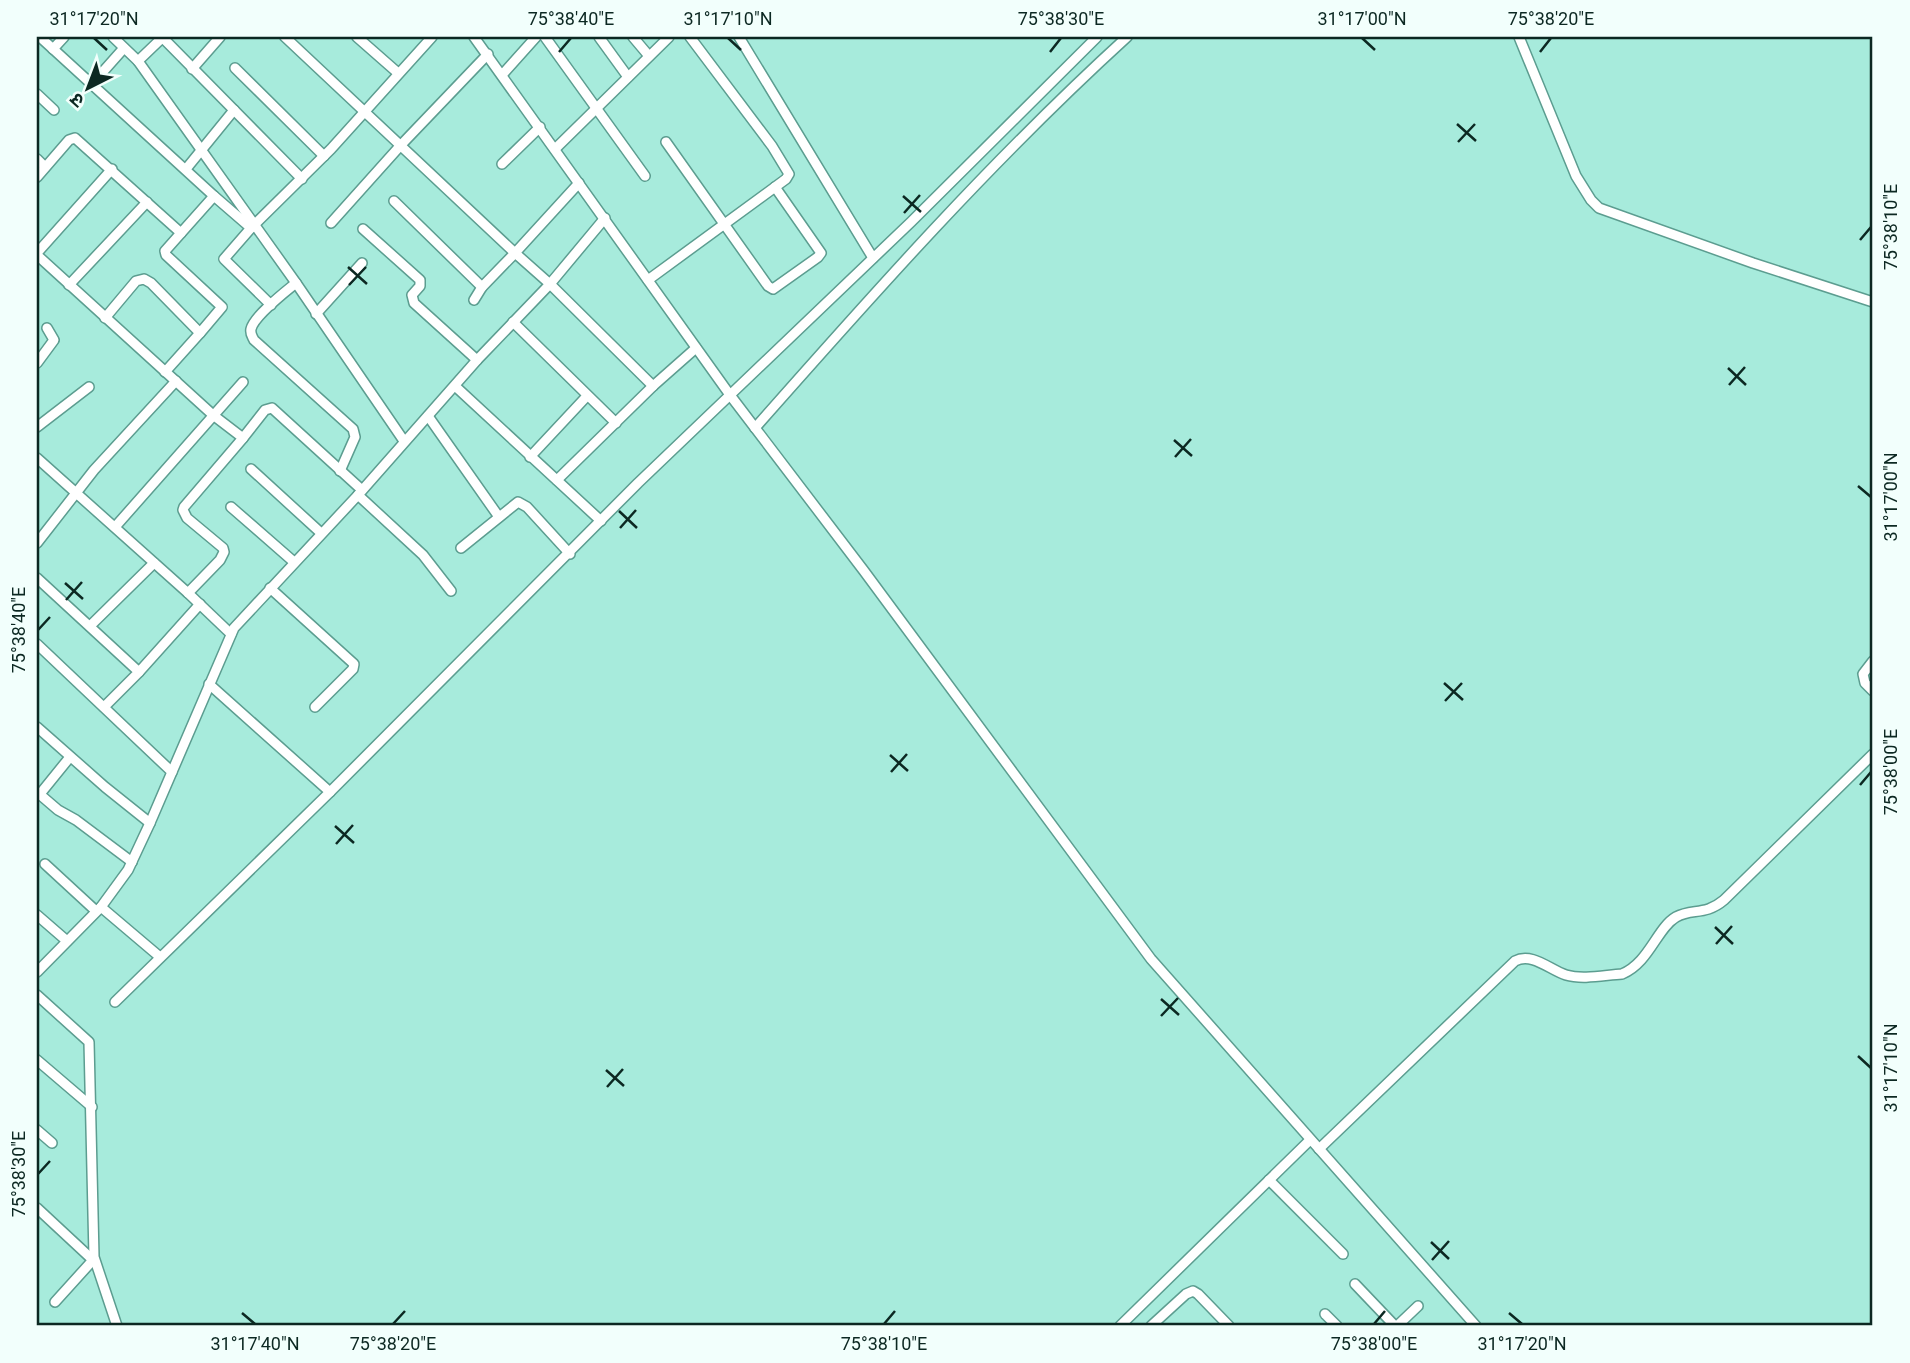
<svg xmlns="http://www.w3.org/2000/svg" width="1910" height="1363" viewBox="0 0 1910 1363" font-family="Roboto,'Noto Sans Devanagari',sans-serif">
  <style>
    .lines { fill: none; stroke-linecap: round; stroke-linejoin: round }
    .minor-casing { stroke: #5c9d90; stroke-width: 12 }
    .minor { stroke: #fff; stroke-width: 9 }
    .ticks { fill: none; stroke: #0c2822; stroke-width: 2.5 }
    .neatline { fill: none; stroke: #0c2822; stroke-width: 2.5 }
    .ticks-label { font-size: 18px; text-anchor: middle; fill: #0c2822 }
  </style>
  <rect width="100%" height="100%" fill="#a7ebdc"/>
  <g class="lines">
    <g class="minor-casing">
      <g id="minor">
        <polyline points="40,37 214,196"/>
        <polyline points="113,37 138,61"/>
        <polyline points="162,37 302,179"/>
        <polyline points="163,37 138,61 296,283 404,441"/>
        <polyline points="285,37 515,253 579,183"/>
        <polyline points="357,37 398,73"/>
        <polyline points="474,37 730,395 864,571 1151,959 1476,1326"/>
        <polyline points="545,37 645,176"/>
        <polyline points="599,37 628,77"/>
        <polyline points="633,37 649,56"/>
        <polyline points="739,37 873,258"/>
        <polyline points="1519,37 1576,176 1591,200 1599,208 1753,263 1873,302"/>
        <polyline points="53,49 64,37"/>
        <polyline points="235,68 324,156"/>
        <polyline points="192,69 220,37"/>
        <polyline points="502,75 536,37"/>
        <polyline points="92,84 124,48"/>
        <polyline points="37,94 54,110"/>
        <polyline points="666,142 768,286 773,289 818,257 821,253 775,187"/>
        <polyline points="555,149 669,37"/>
        <polyline points="37,159 45,167"/>
        <polyline points="502,164 540,127"/>
        <polyline points="186,169 234,110"/>
        <polyline points="37,177 69,140 75,138 181,233 214,196 251,228"/>
        <polyline points="394,201 482,287"/>
        <polyline points="331,223 400,146 488,54"/>
        <polyline points="363,229 420,280 420,286 412,295 414,303 477,360"/>
        <polyline points="181,233 165,251 166,255 222,307 200,333"/>
        <polyline points="37,253 112,169"/>
        <polyline points="37,255 213,415 243,438 265,410 272,408 362,490"/>
        <polyline points="648,280 786,179 789,174 772,146 690,37"/>
        <path d="M296 283C285 292 254 316 251 329 250 334 252 336 254 340L353 429 355 437 340 471"/>
        <polyline points="69,285 147,202"/>
        <polyline points="474,300 482,287 515,253 550,284 653,386"/>
        <polyline points="271,305 224,259 251,228 331,149 432,37"/>
        <polyline points="316,314 362,263"/>
        <polyline points="105,318 136,281 144,279 151,283 200,333 165,372"/>
        <polyline points="513,322 616,423"/>
        <polyline points="37,363 54,340 47,328"/>
        <polyline points="455,386 601,521"/>
        <polyline points="428,416 499,517"/>
        <polyline points="37,427 89,387"/>
        <path d="M755 428C875 292 992 160 1127 37"/>
        <polyline points="530,457 587,396"/>
        <polyline points="37,458 188,593 220,560 224,552 223,548 187,518 183,510 184,507 243,438"/>
        <polyline points="251,469 321,533"/>
        <polyline points="557,480 653,386 696,348"/>
        <polyline points="358,495 423,555 451,591"/>
        <polyline points="231,507 294,562"/>
        <polyline points="115,527 243,382"/>
        <polyline points="37,543 94,470 176,381"/>
        <polyline points="461,548 518,502 527,507 570,554"/>
        <polyline points="37,578 139,672 104,707"/>
        <polyline points="270,588 354,664 353,669 315,707"/>
        <polyline points="188,593 231,634"/>
        <polyline points="90,626 154,563"/>
        <polyline points="37,644 172,772"/>
        <polyline points="1873,661 1863,674 1865,683 1873,691"/>
        <polyline points="139,672 200,604"/>
        <polyline points="209,684 330,792"/>
        <polyline points="37,727 105,787 150,823"/>
        <polyline points="37,792 58,810 76,820 132,862"/>
        <polyline points="40,794 70,757"/>
        <polyline points="45,864 96,911"/>
        <polyline points="101,907 160,957"/>
        <polyline points="37,915 67,941"/>
        <polyline points="37,972 101,907 128,870 150,823 234,628 358,495 477,360 550,284 605,218"/>
        <polyline points="37,995 89,1042 94,1257 117,1326"/>
        <polyline points="115,1002 330,792 638,483 911,222 1097,37"/>
        <polyline points="37,1060 92,1107"/>
        <polyline points="37,1130 52,1143"/>
        <path d="M1319 1149 1515 961C1532 952 1550 970 1566 975 1583 980 1605 975 1622 974 1649 963 1657 928 1676 917 1692 908 1705 916 1724 900L1873 754"/>
        <polyline points="1269,1180 1343,1254"/>
        <polyline points="37,1208 94,1261"/>
        <polyline points="1355,1284 1395,1326"/>
        <polyline points="55,1302 93,1260"/>
        <polyline points="1325,1314 1337,1326"/>
        <polyline points="1120,1326 1310,1140"/>
        <polyline points="1151,1326 1186,1294 1193,1291 1198,1294 1229,1326"/>
        <polyline points="1397,1326 1418,1306"/>
      </g>
    </g>
    <use href="#minor" class="minor"/>
  </g>
  <path class="ticks" d="M94 38 107 50M728 38 741 50M1362 38 1375 50M559 52 571 38M1050 52 1061 38M1540 52 1551 38M1457 124 1476 141M1458 142 1475 124M903 196 921 212M904 213 920 195M1860 240 1871 227M348 267 367 284M349 285 366 267M1728 368 1746 385M1729 385 1745 367M1174 440 1192 456M1175 457 1191 439M1858 486 1871 497M619 511 637 528M620 528 636 510M65 583 83 599M66 600 82 582M38 630 50 617M1444 683 1463 700M1445 701 1462 683M890 755 908 771M891 772 907 754M1860 785 1871 772M335 826 354 843M336 844 353 825M1715 927 1733 944M1716 944 1732 926M1161 999 1179 1015M1161 1016 1178 998M1858 1056 1871 1068M606 1070 624 1086M607 1087 623 1069M38 1174 50 1161M1431 1242 1449 1259M1432 1260 1449 1241M242 1313 255 1324M1509 1313 1522 1324M393 1324 405 1311M884 1324 895 1311M1374 1324 1385 1311"/>
  <rect width="1910" height="1363" fill="none" stroke="#f2fffc" stroke-width="77"/>
  <g transform="translate(88 88) rotate(222)" stroke="#f2fffc" stroke-width="5" paint-order="stroke">
  <path d="M0-5L12 26L0 18L-12 26Z" fill="#0c2822"/>
  <text y="-10" font-size="19" font-weight="bold" text-anchor="middle" fill="#0c2822">उ</text>
  </g>
  <rect x="38" y="38" width="1833" height="1286" class="neatline"/>
  <g class="ticks-label">
    <text x="94" y="25">31°17'20"N</text>
    <text x="571" y="25">75°38'40"E</text>
    <text x="728" y="25">31°17'10"N</text>
    <text x="1061" y="25">75°38'30"E</text>
    <text x="1362" y="25">31°17'00"N</text>
    <text x="1551" y="25">75°38'20"E</text>
    <text transform="translate(1891 227) rotate(-90)" y="6">75°38'10"E</text>
    <text transform="translate(1891 497) rotate(-90)" y="6">31°17'00"N</text>
    <text transform="translate(19 630) rotate(-90)" y="6">75°38'40"E</text>
    <text transform="translate(1891 772) rotate(-90)" y="6">75°38'00"E</text>
    <text transform="translate(1891 1068) rotate(-90)" y="6">31°17'10"N</text>
    <text transform="translate(19 1174) rotate(-90)" y="6">75°38'30"E</text>
    <text x="255" y="1350">31°17'40"N</text>
    <text x="393" y="1350">75°38'20"E</text>
    <text x="884" y="1350">75°38'10"E</text>
    <text x="1374" y="1350">75°38'00"E</text>
    <text x="1522" y="1350">31°17'20"N</text>
  </g>
</svg>
